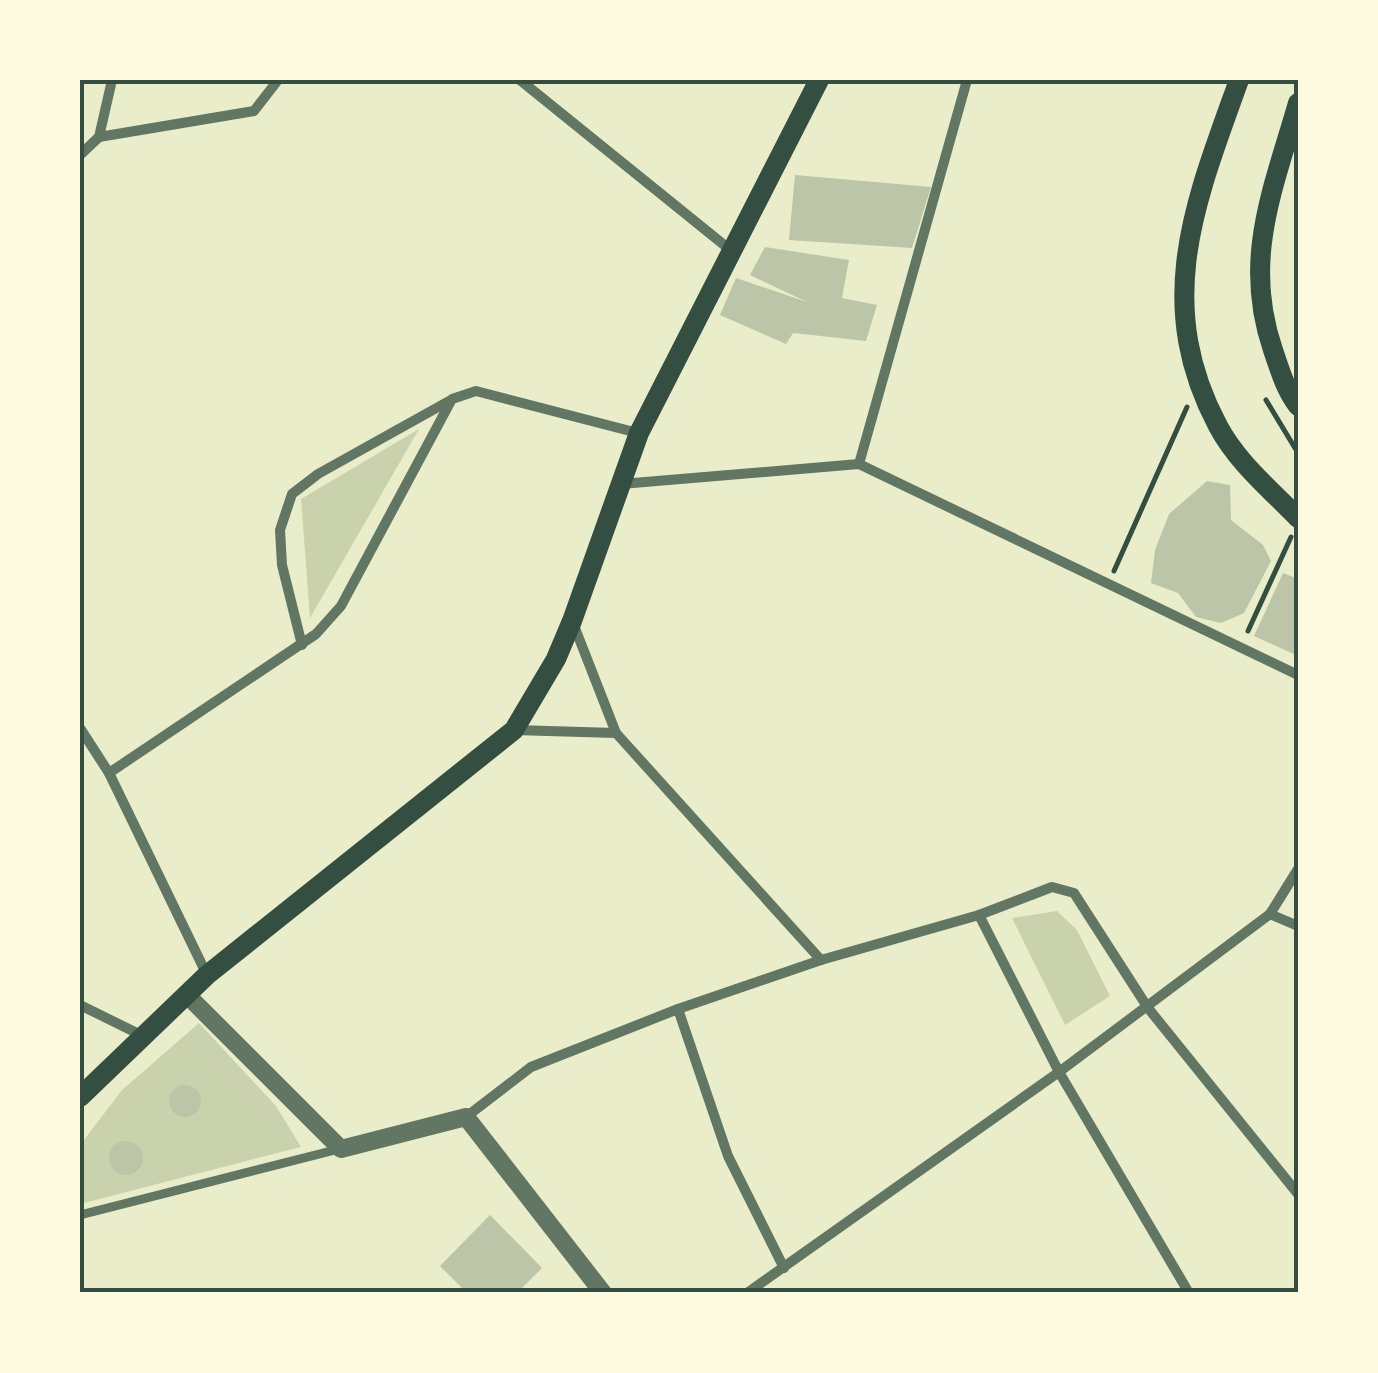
<svg xmlns="http://www.w3.org/2000/svg" width="1378" height="1373" viewBox="0 0 1378 1373" font-family="Ubuntu,sans-serif">
  <style>
    .green { fill: #cad2ad }
    .building { fill: #bcc5a7 }
    .lines { fill: none; stroke-linecap: round; stroke-linejoin: round }
    .path { stroke: #344e41; stroke-width: 5 }
    .pedestrian { stroke: #617663; stroke-width: 9 }
    .minor { stroke: #617663; stroke-width: 10 }
    .tertiary { stroke: #617663; stroke-width: 18 }
    .secondary { stroke: #344e41; stroke-width: 20 }
    .neatline { fill: none; stroke: #344e41; stroke-width: 4 }
  </style>
  <rect width="100%" height="100%" fill="#e9edc9"/>
  <g class="green">
    <polygon points="419,429 310,618 301,499"/>
    <polygon points="1057,911 1077,930 1110,996 1065,1025 1012,918"/>
    <polygon points="199,1023 276,1106 301,1147 80,1204 80,1145 122,1090"/>
  </g>
  <g class="building">
    <polygon points="795,175 931,187 912,248 789,240"/>
    <polygon points="765,247 849,260 842,298 877,305 866,341 793,333 786,344 720,315 736,278 807,302 750,275"/>
    <polygon points="1207,481 1230,485 1231,520 1263,545 1271,561 1244,613 1221,623 1196,617 1178,593 1151,583 1155,550 1169,514"/>
    <polygon points="1283,573 1298,579 1298,656 1254,636"/>
    <circle cx="185" cy="1101" r="16"/>
    <circle cx="126" cy="1158" r="17"/>
    <polygon points="490,1215 542,1268 517,1293 459,1293 463,1289 440,1266"/>
  </g>
  <g class="lines">
    <g class="path">
      <polyline points="1266,400 1298,453"/>
      <polyline points="1114,571 1187,407"/>
      <polyline points="1248,631 1291,537"/>
    </g>
    <polyline class="pedestrian" points="80,1215 339,1149"/>
    <g class="minor">
      <polyline points="520,80 734,253"/>
      <polyline points="99,137 254,111 278,80"/>
      <polyline points="80,155 99,137 112,80"/>
      <polyline points="859,464 967,80"/>
      <polyline points="621,484 859,464 1298,675"/>
      <polyline points="573,623 616,733 821,960"/>
      <polyline points="302,645 282,565 280,530 292,494 318,474 449,401"/>
      <polyline points="80,728 109,773 207,975"/>
      <polyline points="514,730 616,733"/>
      <polyline points="109,773 316,634 341,606 452,399 476,391 638,433"/>
      <polyline points="1270,914 1298,926"/>
      <polyline points="979,915 1059,1072 1189,1293"/>
      <polyline points="80,1005 143,1036"/>
      <polyline points="678,1009 728,1156 784,1268"/>
      <polyline points="466,1117 531,1067 678,1009 821,960 979,915 1052,887 1074,893 1148,1008 1298,1194"/>
      <polyline points="747,1293 1059,1072 1270,914 1298,869"/>
    </g>
    <polyline class="tertiary" points="186,994 341,1149 466,1117 603,1293"/>
    <g class="secondary">
      <path d="M1239 80C1196 200 1152 302 1218 426 1237 462 1270 489 1298 518"/>
      <path d="M1298 103C1273 190 1242 260 1273 350 1280 370 1285 389 1298 406"/>
      <polyline points="80,1097 207,975 514,730 556,659 572,621 639,433 819,80"/>
    </g>
  </g>
  <rect width="1378" height="1373" fill="none" stroke="#fefae0" stroke-width="165"/>
  <rect x="82" y="82" width="1214" height="1208" class="neatline"/>
</svg>
